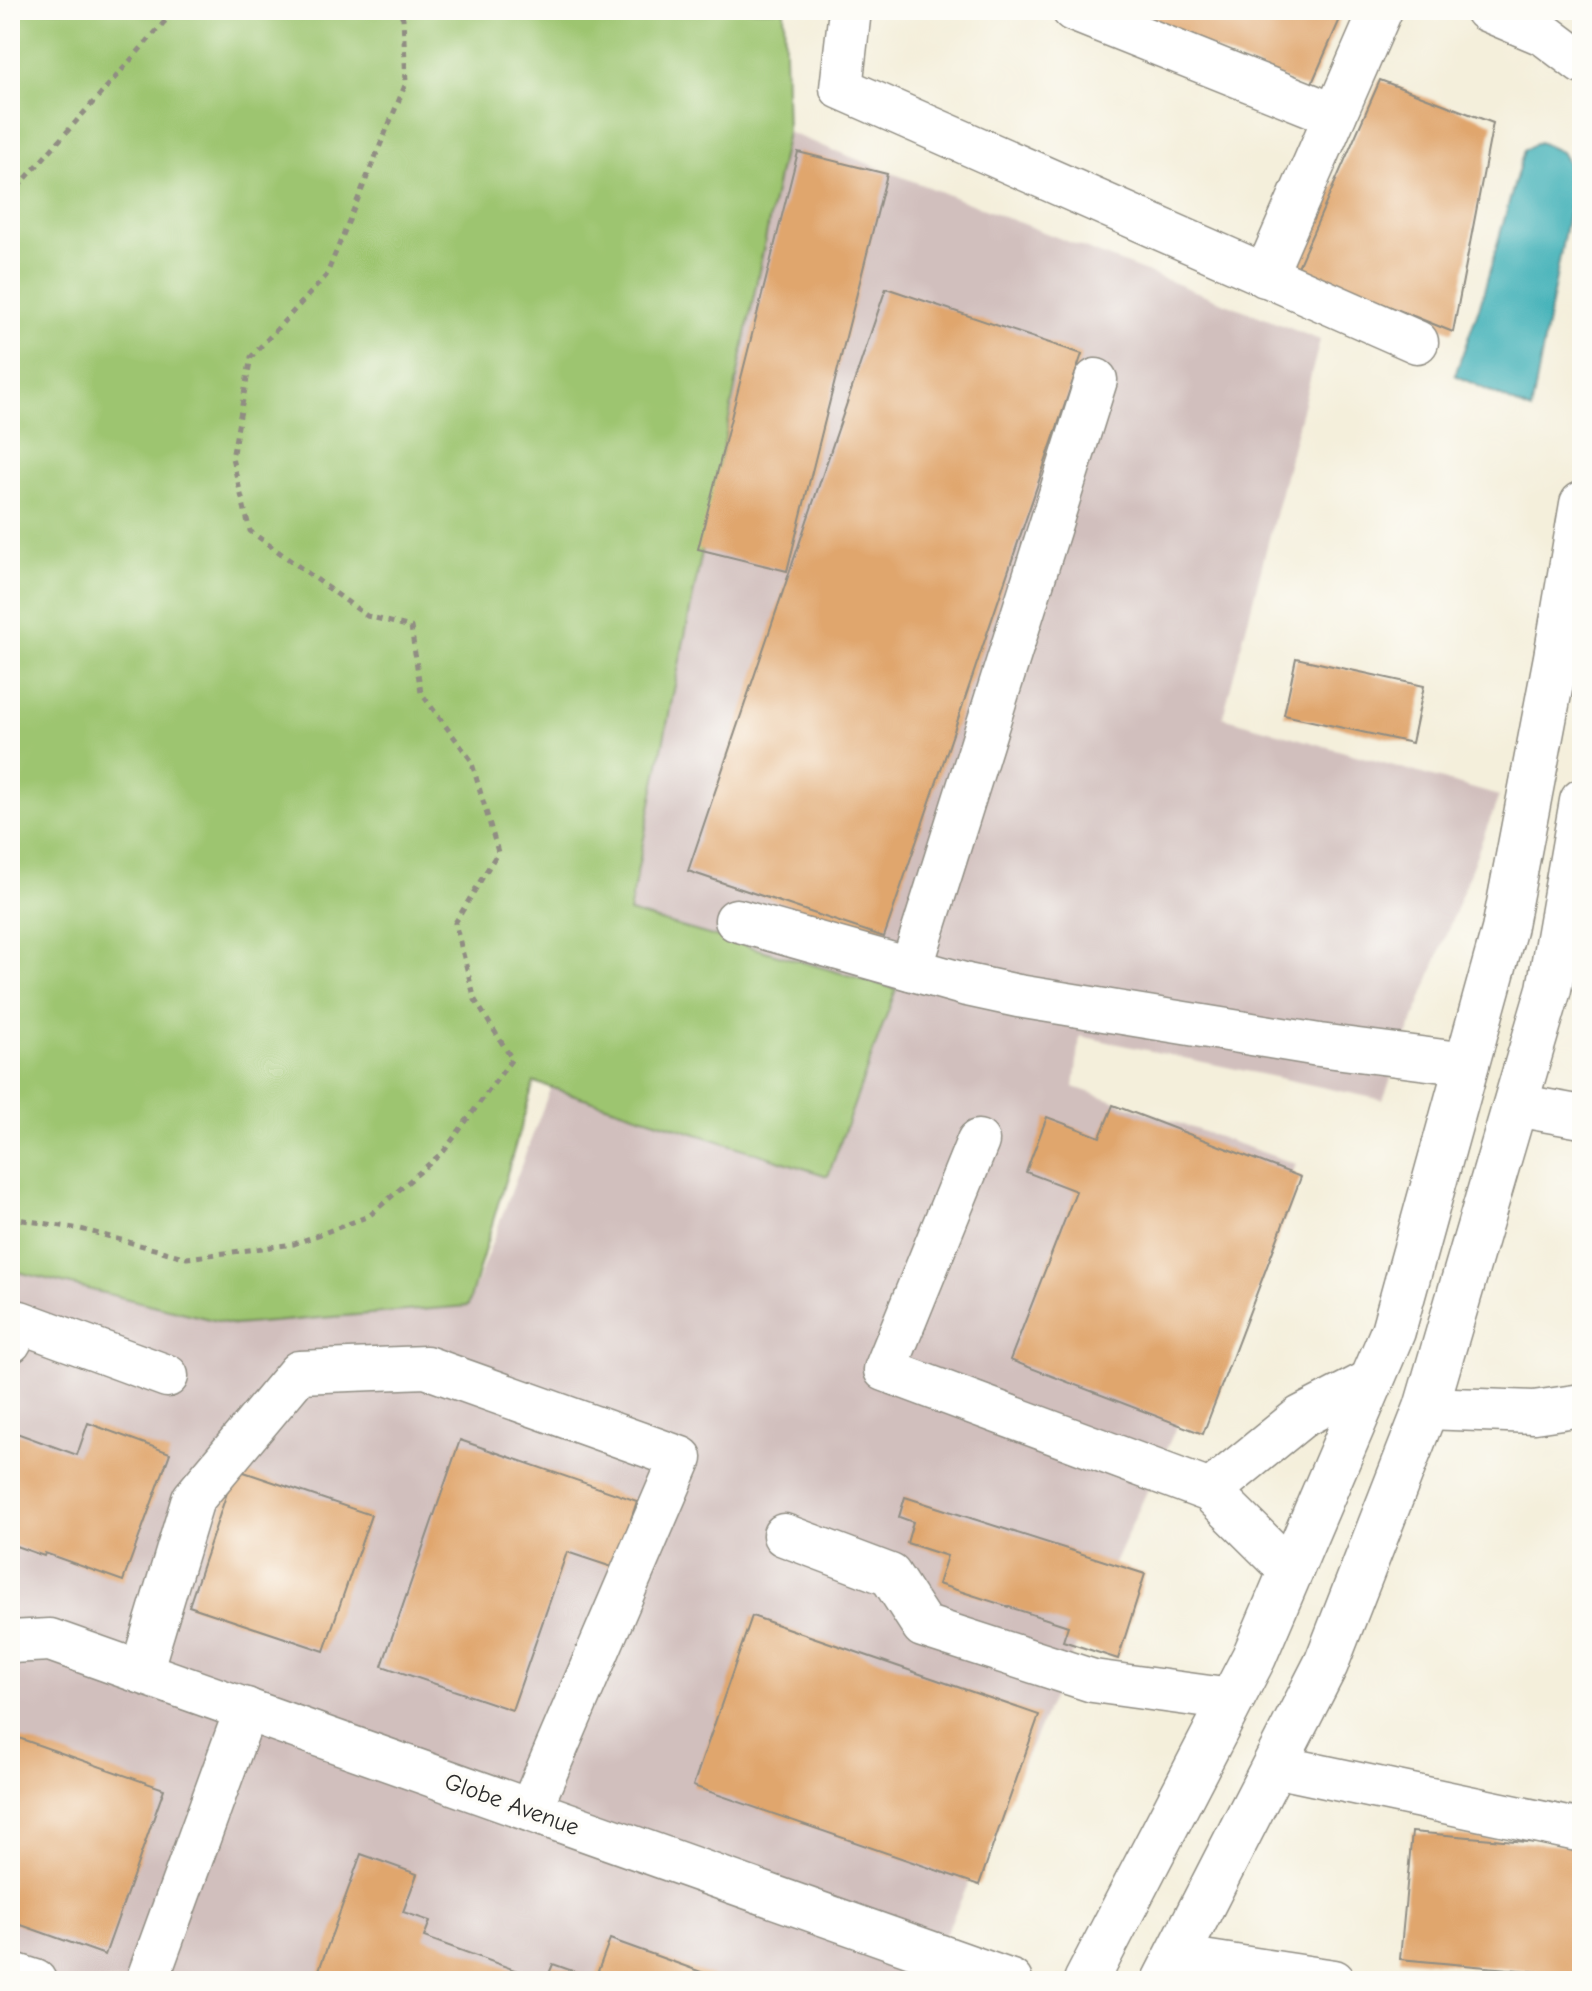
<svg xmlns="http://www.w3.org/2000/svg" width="1592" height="1991" viewBox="0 0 1592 1991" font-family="'Comic Neue',sans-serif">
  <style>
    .industrial { fill: #d1bfbd }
    .green { fill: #9dc570; stroke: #64784e; stroke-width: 2 }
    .water { fill: #3fb0b7; stroke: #356e71; stroke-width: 2 }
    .building { fill: #e0a66d }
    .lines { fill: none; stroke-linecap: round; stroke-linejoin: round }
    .minor-casing { stroke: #908d83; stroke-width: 45 }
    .highway-casing { stroke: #908d83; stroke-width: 47 }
    .path { stroke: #908d83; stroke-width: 5; stroke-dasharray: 6 6; stroke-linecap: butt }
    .minor { stroke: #fff; stroke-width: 42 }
    .highway { stroke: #fff; stroke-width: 44 }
    .labels { text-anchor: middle; stroke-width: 7; stroke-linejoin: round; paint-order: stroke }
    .street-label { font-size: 24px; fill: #2b2b2b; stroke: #fdfcf7 }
  </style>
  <rect width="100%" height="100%" fill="#fdfcf7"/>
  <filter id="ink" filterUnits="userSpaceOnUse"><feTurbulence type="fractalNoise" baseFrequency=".0125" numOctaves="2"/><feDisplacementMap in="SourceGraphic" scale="16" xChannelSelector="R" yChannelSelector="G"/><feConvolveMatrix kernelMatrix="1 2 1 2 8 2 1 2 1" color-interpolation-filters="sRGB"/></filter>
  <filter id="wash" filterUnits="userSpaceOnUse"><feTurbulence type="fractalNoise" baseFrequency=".006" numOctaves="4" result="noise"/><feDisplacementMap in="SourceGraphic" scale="32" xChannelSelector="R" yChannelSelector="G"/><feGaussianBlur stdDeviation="1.8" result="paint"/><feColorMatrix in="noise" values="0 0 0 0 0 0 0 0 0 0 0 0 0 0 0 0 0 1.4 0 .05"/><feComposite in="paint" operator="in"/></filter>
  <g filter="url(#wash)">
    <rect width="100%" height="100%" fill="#f4efdb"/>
    <polygon class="industrial" points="787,132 1320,340 1223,717 1499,796 1383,1100 1080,1036 1074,1087 1296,1164 924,1981 10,1981 10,1270 234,1325 468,1306 552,1084 895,989 629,913"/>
    <polygon class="green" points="10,10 784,10 787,132 629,912 896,989 828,1176 534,1082 468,1306 234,1325 10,1270"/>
    <polygon class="water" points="1539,142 1561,152 1575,176 1531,411 1455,375 1480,305 1524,150"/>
    <g id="blocks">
      <g class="building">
        <polygon points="1121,10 1344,10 1309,90"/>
        <polygon points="1380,80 1493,123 1453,332 1297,269"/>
        <polygon points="798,152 887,174 787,571 698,549"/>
        <polygon points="886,288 1082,354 884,937 688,871"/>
        <polygon points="1296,658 1424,686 1412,743 1284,715"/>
        <polygon points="1113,1105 1301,1177 1203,1434 1010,1360 1076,1191 1026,1172 1047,1117 1100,1137"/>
        <polygon points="88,1423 170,1453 123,1581 45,1553 44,1556 10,1544 10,1442 14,1432 77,1455"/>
        <polygon points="460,1440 637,1501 615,1568 567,1552 512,1710 382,1666"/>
        <polygon points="235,1469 371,1515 324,1651 189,1606"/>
        <polygon points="905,1497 1145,1574 1118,1659 1063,1641 1068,1626 938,1584 947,1556 907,1543 913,1522 899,1517"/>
        <polygon points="752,1616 1039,1715 979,1885 693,1786"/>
        <polygon points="10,1735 164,1789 105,1955 10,1921"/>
        <polygon points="1412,1832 1582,1847 1582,1976 1400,1959"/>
        <polygon points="361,1854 417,1874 403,1912 430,1921 424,1937 545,1981 315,1981"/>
        <polygon points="610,1939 726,1981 546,1981 553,1964 595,1979"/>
      </g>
    </g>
  </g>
  <g filter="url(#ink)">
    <use href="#blocks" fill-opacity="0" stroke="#908d83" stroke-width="2"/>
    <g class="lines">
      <g class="minor-casing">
        <g id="minor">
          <polyline points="850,10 841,88 1417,342"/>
          <polyline points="1073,10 1335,115"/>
          <polyline points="1486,10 1545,35 1582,63"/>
          <polyline points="1265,276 1381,10"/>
          <polyline points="736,920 967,985 1018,996 1319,1045 1467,1064"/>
          <polyline points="911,969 1096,380"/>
          <polyline points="1515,1105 1582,1117"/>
          <polyline points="978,1141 885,1370 1210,1491 1291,1571"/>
          <polyline points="10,1342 20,1322 167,1376"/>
          <polyline points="1426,1408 1534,1412 1582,1405"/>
          <polyline points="1210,1491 1301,1417 1372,1380"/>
          <polyline points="784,1535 890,1575 923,1626 1093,1681 1231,1700"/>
          <polyline points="10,1642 50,1640 1011,1981"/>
          <polyline points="141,1672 193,1499 299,1372 426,1367 681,1458 530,1810"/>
          <polyline points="1274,1766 1582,1831"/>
          <polyline points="1176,1957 1334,1981"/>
          <polyline points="10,1973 35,1981"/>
          <polyline points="147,1981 246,1709"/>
        </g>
      </g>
      <g class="highway-casing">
        <g id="highway">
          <polyline points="1086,1981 1254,1657 1393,1331 1504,930 1556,657 1582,504"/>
          <polyline points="1164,1981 1326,1664 1426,1408 1549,989 1582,801"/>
        </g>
      </g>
      <g class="path">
        <polyline points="10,196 175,10"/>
        <polyline points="10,1218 81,1229 187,1258 294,1244 369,1216 444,1151 512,1059 475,1000 455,923 498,852 471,760 421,693 411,627 367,616 250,531 232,458 251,357 326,276 406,83 403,18 399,10"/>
      </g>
      <use href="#minor" class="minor"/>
      <use href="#highway" class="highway"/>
    </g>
  </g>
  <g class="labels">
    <g class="street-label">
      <text transform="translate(512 1804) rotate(20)" y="8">Globe Avenue</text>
    </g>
  </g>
  <rect width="1592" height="1991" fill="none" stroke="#fdfcf7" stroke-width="40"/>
</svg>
